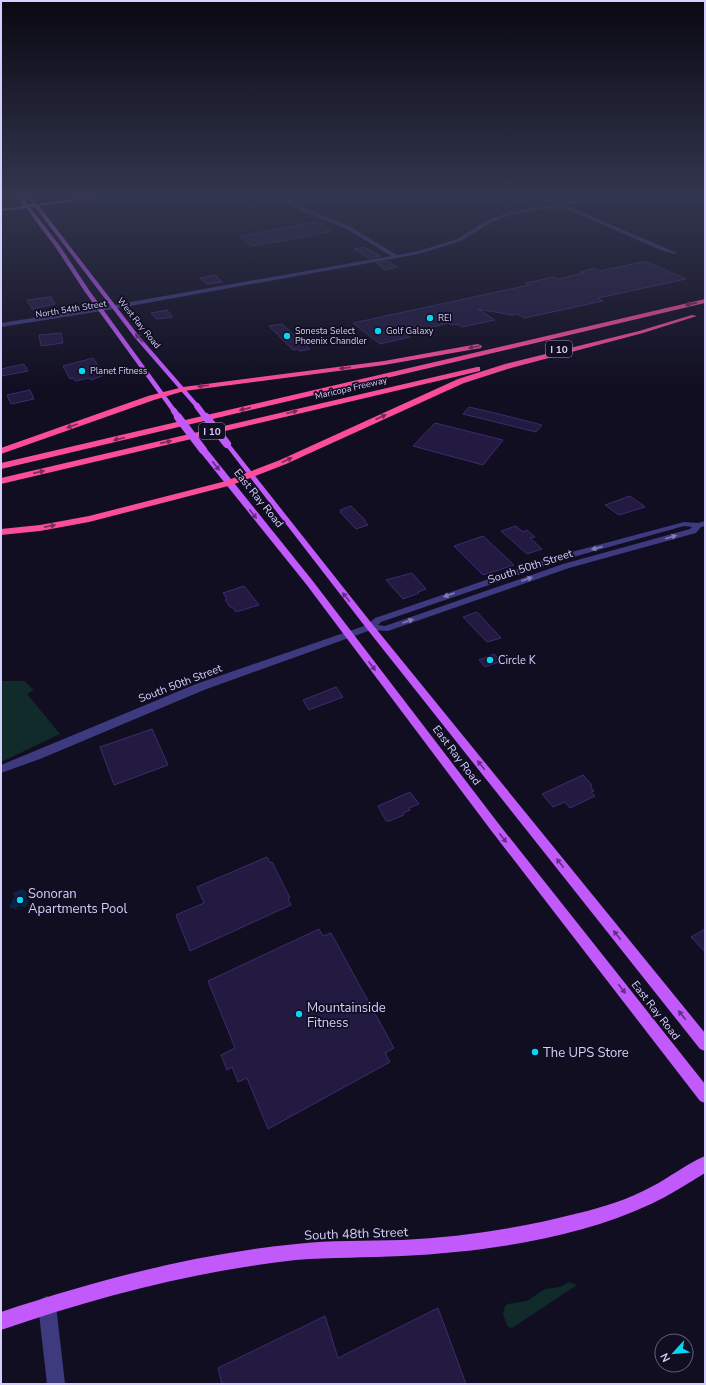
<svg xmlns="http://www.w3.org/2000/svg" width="706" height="1385" viewBox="0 0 706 1385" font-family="'Nunito Sans',sans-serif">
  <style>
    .green { fill: #112b2a }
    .water { fill: #0d2245 }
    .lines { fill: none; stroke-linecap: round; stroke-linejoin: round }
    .stream { stroke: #0d2245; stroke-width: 1.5 }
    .building { fill: #231a41; stroke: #3b2d6d }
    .minor { fill: #3e3a7f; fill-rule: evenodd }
    .major { fill: #c259fb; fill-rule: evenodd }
    .highway { fill: #fb4d9c; fill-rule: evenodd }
    .major-bridge-far1 { stroke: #c259fb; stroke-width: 6 }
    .major-bridge { stroke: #c259fb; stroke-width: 8 }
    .oneway { fill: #7a2a58 }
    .oneway2 { fill: #613083 }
    .oneway3 { fill: #827db8 }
    .poi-dot { fill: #06d5f3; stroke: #110e21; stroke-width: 1.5 }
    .labels { text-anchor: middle; stroke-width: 3.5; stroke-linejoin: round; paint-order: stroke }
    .far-street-label { font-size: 9px; fill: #d5cffe; stroke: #110e21 }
    .far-poi-label { font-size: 9px; fill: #d5cffe; stroke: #110e21; text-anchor: start }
    .shield { fill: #110e21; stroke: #9a95bc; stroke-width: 1 }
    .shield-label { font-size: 10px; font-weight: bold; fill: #d5cffe }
    .street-label { font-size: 11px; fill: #d5cffe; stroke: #110e21 }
    .poi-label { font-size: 11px; fill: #d5cffe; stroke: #110e21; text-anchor: start }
    .near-poi-label { font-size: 13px; fill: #d5cffe; stroke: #110e21; text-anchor: start }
    .near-street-label { font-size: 13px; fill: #d5cffe; stroke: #110e21 }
  </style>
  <rect width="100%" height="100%" fill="#110e21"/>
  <g class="green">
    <polygon points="1,681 24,681 34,690 27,694 60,734 1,762"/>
    <polygon points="569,1282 577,1285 512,1328 508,1327 503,1315 505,1306 508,1304 527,1301 545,1289 560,1287"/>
  </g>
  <polygon class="water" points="22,889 27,892 26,899 29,901 26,907 19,906 16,910 9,907 15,896 12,894 14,892"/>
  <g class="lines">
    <polyline class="stream" points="551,208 554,209"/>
  </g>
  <g class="building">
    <polygon points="317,222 331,231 287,240 252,246 240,236"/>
    <polygon points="365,247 380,256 368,258 354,249"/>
    <polygon points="388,261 397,267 385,270 376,263"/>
    <polygon points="642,262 647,262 686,279 598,298 603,301 524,318 517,314 512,315 478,309 495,320 462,327 458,324 452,325 448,323 407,334 410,337 380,344 353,323 529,285 525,283 554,277 558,279 584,273 580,272 595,268 600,271"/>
    <polygon points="215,275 222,282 207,284 200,278"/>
    <polygon points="51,297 55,304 32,309 27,300"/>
    <polygon points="167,310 173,317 157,319 151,313"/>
    <polygon points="282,324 310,349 300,351 297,349 293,350 269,326"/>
    <polygon points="61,333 63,343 41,346 39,335"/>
    <polygon points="93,358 104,375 91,380 89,378 75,381 73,378 70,379 63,366"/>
    <polygon points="24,364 28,371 1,376 1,369"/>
    <polygon points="30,390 34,399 11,404 7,395"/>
    <polygon points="469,407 495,413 542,425 536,432 463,414"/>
    <polygon points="435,423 503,440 483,465 413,446"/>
    <polygon points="630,496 645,507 619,515 605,505"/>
    <polygon points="351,506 365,520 364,520 368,525 356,529 340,512 342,512 340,510"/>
    <polygon points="516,526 523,532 527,530 535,537 530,538 542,549 527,554 501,531"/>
    <polygon points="483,536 514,565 483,575 454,546"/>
    <polygon points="412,573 426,589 418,592 419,593 403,599 386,580"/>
    <polygon points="244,586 259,605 236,612 232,607 230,607 225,600 227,599 223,593"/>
    <polygon points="477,612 501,638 487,642 463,617"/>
    <polygon points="494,654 501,661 485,667 479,660"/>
    <polygon points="336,687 343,697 309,710 303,700"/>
    <polygon points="152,729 168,765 114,785 100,747"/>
    <polygon points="583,775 592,785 590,786 594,791 591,792 595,796 570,808 565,802 553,807 542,794"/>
    <polygon points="410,792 419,804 409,808 410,810 403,813 404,815 389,821 386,821 378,806"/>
    <polygon points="267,857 270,863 272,862 290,898 288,899 291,905 190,951 176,915 204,903 197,887"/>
    <polygon points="319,929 323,936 331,933 394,1048 385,1053 390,1062 268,1129 247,1078 238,1082 232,1067 227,1070 221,1055 235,1048 208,981"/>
    <polygon points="705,929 705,952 691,937"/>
    <polygon points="438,1308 466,1384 222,1384 218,1368 325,1316 338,1358"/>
  </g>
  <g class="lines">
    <g class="minor">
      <polygon points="272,194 277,194 304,208 351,227 397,255 419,251 457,239 488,220 507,213 556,204 534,194 539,194 561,203 610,194 618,194 565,205 677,253 675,254 663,251 560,206 510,215 492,222 461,241 422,253 397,258 108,310 1,327 1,323 108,306 391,256 347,229 300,210"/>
      <path d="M705 521V526L701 527 696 533 569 568 388 631 371 630 204 690 40 759 1 773V765L196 684 367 625 375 618 553 557 684 522 698 523ZM684 526 692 527 690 529 563 564 385 626 378 625 381 622 559 561Z"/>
      <polygon points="47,1296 53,1299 56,1305 65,1384 47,1384 38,1305 41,1299"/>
    </g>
    <g class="major">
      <polygon points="15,194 19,194 28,205 33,204 25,194 29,194 37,204 112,194 122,194 39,206 139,336 199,405 199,407 195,407 135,338 35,207 30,207 60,246 89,290 177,411 172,412 85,292 56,248 26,208 1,211 1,209 24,206"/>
      <polygon points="227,442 229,443 373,625 705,1033 705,1051 700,1049 367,629 225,445 223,444"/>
      <polygon points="200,448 206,448 312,580 498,823 705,1084 705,1103 700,1101 490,829 306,584 200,452"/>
      <path d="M705 1156V1173C687 1184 670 1195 651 1204 576 1239 484 1252 402 1256 367 1258 331 1257 296 1260 195 1271 97 1297 1 1330V1312C97 1280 195 1254 296 1244 331 1240 367 1241 402 1240 462 1237 521 1228 579 1213 604 1207 629 1199 651 1187 669 1178 686 1164 705 1156Z"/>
    </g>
    <g class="highway">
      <polygon points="705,299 705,303 1,469 1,463"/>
      <polygon points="692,315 697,316 643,333 511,368 464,383 286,464 232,485 89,522 40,531 1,535 1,529 40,525 89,516 226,481 280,460 458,379 505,364 639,331"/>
      <polygon points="478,344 482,346 481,348 384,365 184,391 154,400 1,454 1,448 148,396 183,387 384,361"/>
      <polygon points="477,367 480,367 480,371 1,484 1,478"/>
    </g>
    <g class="major-bridge-far1">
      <polyline points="197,406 206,418"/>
      <polyline points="174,411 179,418"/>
    </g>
    <g class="major-bridge">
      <polyline points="178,417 203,450"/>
      <polyline points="206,417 227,444"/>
    </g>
  </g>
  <defs><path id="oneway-solid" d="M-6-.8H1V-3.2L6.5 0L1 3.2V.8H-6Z"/></defs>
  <g class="oneway">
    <use href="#oneway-solid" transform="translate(691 304) rotate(167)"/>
    <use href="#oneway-solid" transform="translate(474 347) rotate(170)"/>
    <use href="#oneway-solid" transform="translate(345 368) rotate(173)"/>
    <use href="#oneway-solid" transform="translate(203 386) rotate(173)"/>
    <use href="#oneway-solid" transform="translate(245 409) rotate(167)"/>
    <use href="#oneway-solid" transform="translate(292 412) rotate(-14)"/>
    <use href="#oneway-solid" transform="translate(381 417) rotate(-25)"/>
    <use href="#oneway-solid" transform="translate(72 426) rotate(160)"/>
    <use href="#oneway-solid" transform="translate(119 439) rotate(167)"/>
    <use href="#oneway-solid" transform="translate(166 442) rotate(-13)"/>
    <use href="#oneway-solid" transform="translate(287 460) rotate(-25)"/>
    <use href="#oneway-solid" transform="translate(39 472) rotate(-13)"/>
    <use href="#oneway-solid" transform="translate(50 526) rotate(-11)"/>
  </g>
  <g class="oneway2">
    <use href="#oneway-solid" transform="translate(139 338) rotate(-131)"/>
    <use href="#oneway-solid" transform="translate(216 466) rotate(52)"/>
    <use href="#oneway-solid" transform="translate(253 514) rotate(52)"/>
    <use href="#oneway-solid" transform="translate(346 597) rotate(-129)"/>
    <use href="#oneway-solid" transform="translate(372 666) rotate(53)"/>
    <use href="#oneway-solid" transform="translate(481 765) rotate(-129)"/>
    <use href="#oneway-solid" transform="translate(503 838) rotate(52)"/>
    <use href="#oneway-solid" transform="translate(560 863) rotate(-129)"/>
    <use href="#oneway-solid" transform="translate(617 935) rotate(-129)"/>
    <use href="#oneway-solid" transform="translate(622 989) rotate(52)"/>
    <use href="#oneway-solid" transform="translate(682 1015) rotate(-129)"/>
  </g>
  <g class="oneway3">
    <use href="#oneway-solid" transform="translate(671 537) rotate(-16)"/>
    <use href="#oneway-solid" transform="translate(597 548) rotate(165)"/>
    <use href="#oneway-solid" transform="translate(527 579) rotate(-19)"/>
    <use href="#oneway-solid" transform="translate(449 595) rotate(161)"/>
    <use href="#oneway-solid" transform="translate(408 621) rotate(-19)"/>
  </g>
  <linearGradient id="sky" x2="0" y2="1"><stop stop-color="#090812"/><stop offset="0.5" stop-color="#32364e"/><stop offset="1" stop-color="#32364e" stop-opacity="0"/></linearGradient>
  <rect width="706" height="388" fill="url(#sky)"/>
  <g class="poi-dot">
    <circle cx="430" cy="318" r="4"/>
    <circle cx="378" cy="331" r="4"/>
    <circle cx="287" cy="336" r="4"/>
    <circle cx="82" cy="371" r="4"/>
    <circle cx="490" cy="660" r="4"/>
    <circle cx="20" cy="900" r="4"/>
    <circle cx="299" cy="1014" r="4"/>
    <circle cx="535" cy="1052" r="4"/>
  </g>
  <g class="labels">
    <g class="far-street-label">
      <text transform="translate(71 309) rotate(-9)" y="3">North 54th Street</text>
      <text transform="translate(139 323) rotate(51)" y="3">West Ray Road</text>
      <text transform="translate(351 388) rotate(-13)" y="3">Maricopa Freeway</text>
    </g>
    <g class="far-poi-label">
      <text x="438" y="321">REI</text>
      <text x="295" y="334">Sonesta Select<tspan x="295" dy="10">Phoenix Chandler</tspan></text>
      <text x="386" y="334">Golf Galaxy</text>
      <text x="90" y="374">Planet Fitness</text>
    </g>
    <g class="shield">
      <rect x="546" y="341" width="26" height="16" rx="3"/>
      <rect x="199" y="423" width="26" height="16" rx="3"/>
    </g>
    <g class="shield-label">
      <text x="559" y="353">I 10</text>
      <text x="212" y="435">I 10</text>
    </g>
    <g class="street-label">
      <text transform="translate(259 498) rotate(51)" y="4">East Ray Road</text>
      <text transform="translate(530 566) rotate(-18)" y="4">South 50th Street</text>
      <text transform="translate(180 683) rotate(-21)" y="4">South 50th Street</text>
      <text transform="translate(457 755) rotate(53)" y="4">East Ray Road</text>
      <text transform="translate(656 1010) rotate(52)" y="4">East Ray Road</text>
    </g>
    <g class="poi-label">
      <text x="498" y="664">Circle K</text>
    </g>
    <g class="near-poi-label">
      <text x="28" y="898">Sonoran<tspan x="28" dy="15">Apartments Pool</tspan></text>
      <text x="307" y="1012">Mountainside<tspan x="307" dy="15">Fitness</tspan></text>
      <text x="543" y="1057">The UPS Store</text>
    </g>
    <g class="near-street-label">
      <text transform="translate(356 1233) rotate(-2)" y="5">South 48th Street</text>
    </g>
  </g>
  <rect width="706" height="1385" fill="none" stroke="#d5cffe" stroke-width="4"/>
  <g transform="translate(674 1353) rotate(243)"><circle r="19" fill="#110e21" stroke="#5f5b79"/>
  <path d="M0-3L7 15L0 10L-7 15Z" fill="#06d5f3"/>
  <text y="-6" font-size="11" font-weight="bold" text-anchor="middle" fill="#d5cffe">N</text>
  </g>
</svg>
